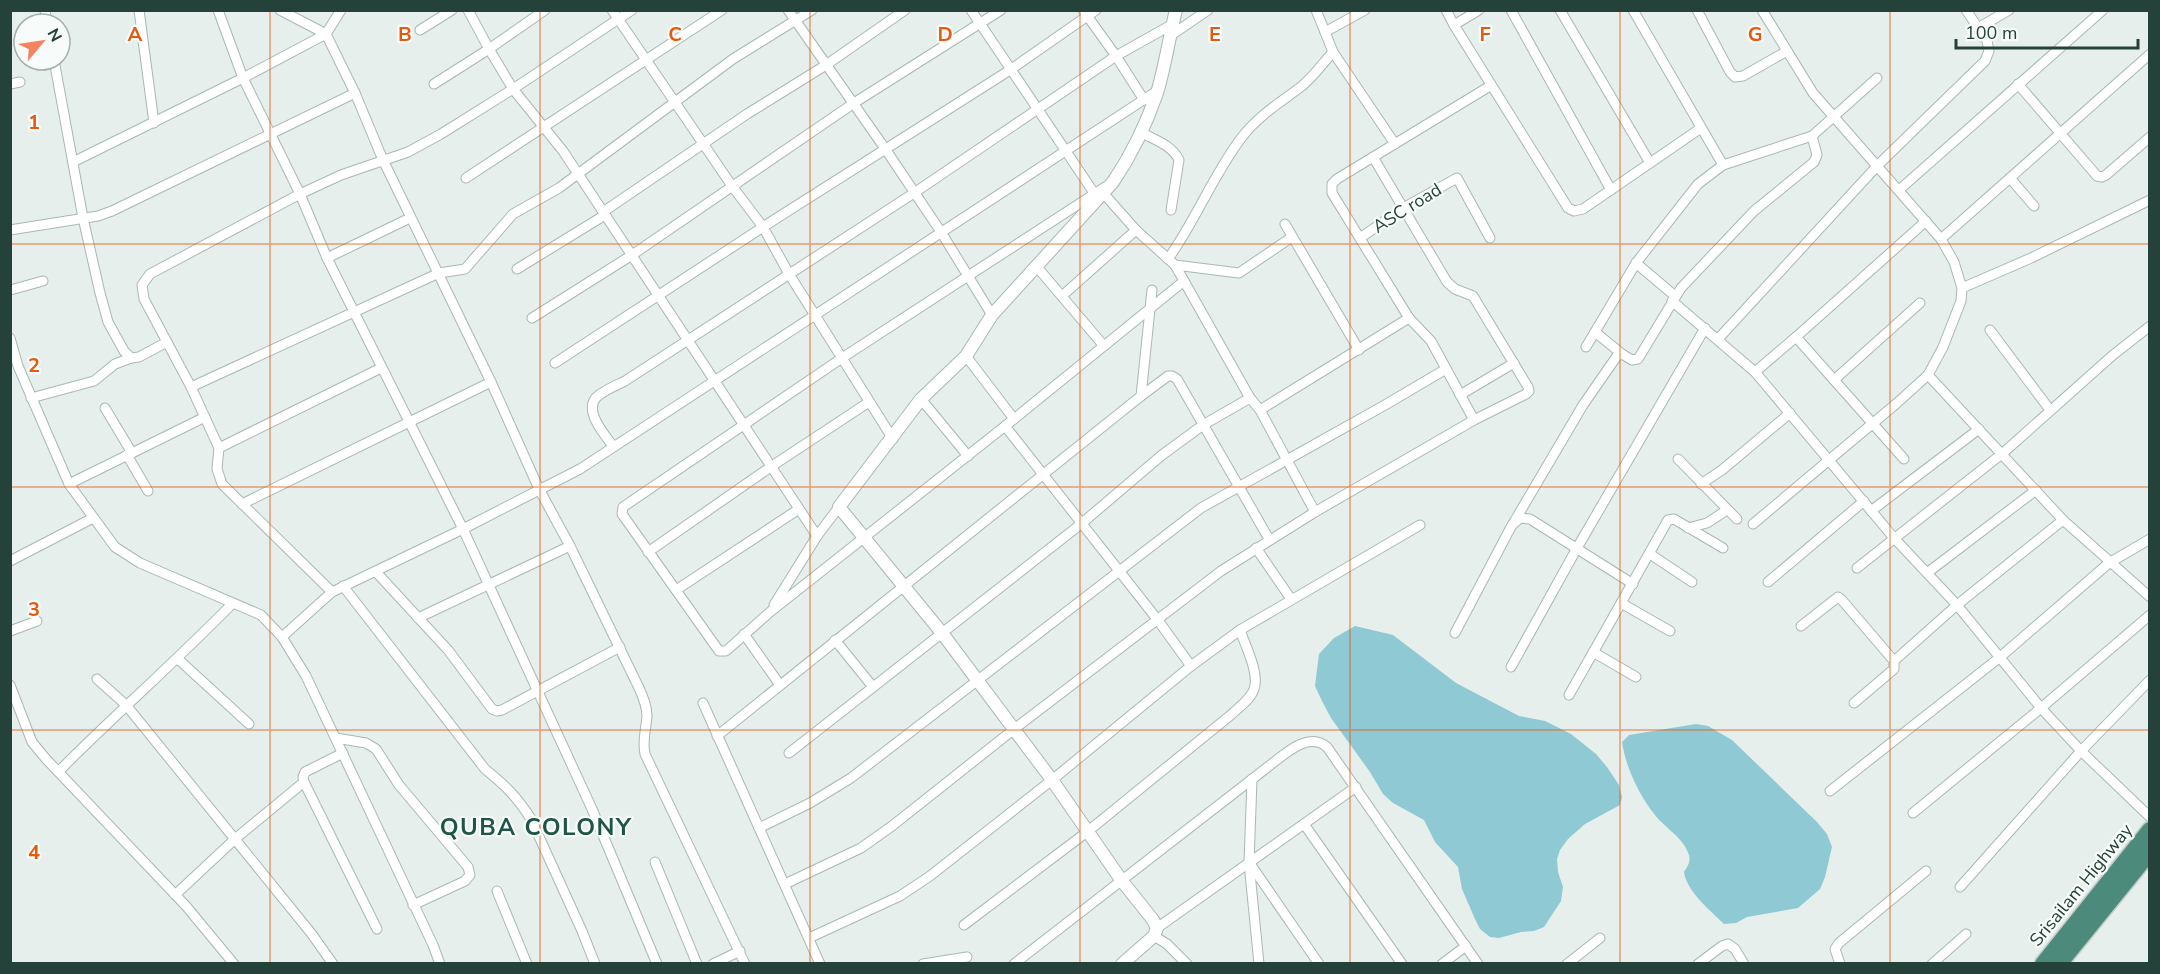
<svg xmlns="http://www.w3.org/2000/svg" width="2160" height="974" viewBox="0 0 2160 974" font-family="'Nunito Sans',sans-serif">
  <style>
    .water { fill: #8ec9d4 }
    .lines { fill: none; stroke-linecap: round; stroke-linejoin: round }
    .minor-casing { stroke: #a8b8b2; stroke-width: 11 }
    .tertiary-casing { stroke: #a8b8b2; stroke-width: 14 }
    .trunk-casing { stroke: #c2cac8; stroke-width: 19 }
    .minor { stroke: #fff; stroke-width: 9 }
    .tertiary { stroke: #fff; stroke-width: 12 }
    .trunk { stroke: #4c8a7c; stroke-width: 16 }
    .grid { fill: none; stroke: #e8590c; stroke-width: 1.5; stroke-opacity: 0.55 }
    .labels { text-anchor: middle; stroke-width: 4.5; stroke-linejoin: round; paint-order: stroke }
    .street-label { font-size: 18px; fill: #24423a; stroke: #f7fbf9 }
    .district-label { font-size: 24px; font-weight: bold; letter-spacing: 1.5px; fill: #1f5548; stroke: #f7fbf9 }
    .grid-label { font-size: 20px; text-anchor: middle; font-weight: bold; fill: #e8590c; stroke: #f7fbf9; stroke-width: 4.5; stroke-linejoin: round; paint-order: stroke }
  </style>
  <rect width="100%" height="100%" fill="#e6efeb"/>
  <g class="water">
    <polygon points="1355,626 1393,635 1456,683 1519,716 1545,721 1571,734 1596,754 1607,767 1619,785 1622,797 1620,805 1585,824 1568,839 1560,850 1557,859 1558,872 1563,887 1561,901 1544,927 1534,931 1521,932 1499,938 1490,937 1480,929 1475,919 1462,889 1458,867 1435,842 1424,820 1393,803 1383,794 1370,772 1331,718 1322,701 1315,686 1319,654 1334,638"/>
    <path d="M1696 724 1708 726 1732 740 1817 822 1827 834 1832 847 1825 877 1820 889 1798 908 1747 917 1736 923 1724 924C1710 910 1687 892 1684 872 1687 867 1691 862 1689 855 1684 838 1665 828 1655 815 1639 795 1626 768 1622 742L1629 735Z"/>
  </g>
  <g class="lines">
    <g class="minor-casing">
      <g id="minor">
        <polyline points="45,10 47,24"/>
        <polyline points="139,10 154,123"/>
        <polyline points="218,10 243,78 300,194 327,258"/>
        <path d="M280 10 326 34 355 93 383 160 491 382 539 489 570 546 639 688C643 697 647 706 647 716 646 730 642 740 645 754L745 964"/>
        <polyline points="545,10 489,49 513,89 632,10"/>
        <polyline points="612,10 732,186 763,227 789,274 893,439"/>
        <polyline points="788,10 886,150 941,232 992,315"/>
        <polyline points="971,10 1094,193"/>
        <polyline points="1083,10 1116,56 1144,100"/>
        <polyline points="1316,10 1325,32 1365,10"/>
        <polyline points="1446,10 1454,25 1479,10"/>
        <polyline points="1511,10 1611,190"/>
        <polyline points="1560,10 1650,163"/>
        <polyline points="1633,10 1723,165"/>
        <polyline points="1697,10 1730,72 1735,77 1743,76 1787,51"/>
        <polyline points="1454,25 1568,208 1574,211 1583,209 1701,128"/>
        <polyline points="1978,28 2009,10"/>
        <polyline points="420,30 452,10"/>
        <polyline points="1325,32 1333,52 1395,144"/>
        <polyline points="1170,36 1208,10"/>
        <polyline points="54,60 83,218 100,293 108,322 124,351 131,358 139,357 167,342"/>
        <polyline points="10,84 20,82"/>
        <polyline points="434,84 489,49 468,10"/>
        <polyline points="2018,84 2097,176 2102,177 2106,175 2150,137"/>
        <path d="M1142 133C1155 140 1172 145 1179 160L1171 210"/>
        <polyline points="73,162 243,78 326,34 341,10"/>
        <polyline points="466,178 722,10"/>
        <polyline points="2010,178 2034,206"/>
        <polyline points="1105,187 842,358 623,507 622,514 719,651 726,651 770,612 1014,419 1184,281"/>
        <polyline points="1899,190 2103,10"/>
        <polyline points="1104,194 1136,230 1175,265 1250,398 1260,410 1315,512"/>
        <polyline points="603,212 747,114 826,65 905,10"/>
        <polyline points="410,218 327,258 463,529 592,809 657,964"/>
        <polyline points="1285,224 1359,350"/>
        <polyline points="10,230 98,216 112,211 355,93"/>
        <polyline points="1360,238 1405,207 1457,178 1490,238"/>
        <polyline points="1941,239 2150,54"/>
        <path d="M1168 259C1196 220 1213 175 1242 137 1259 115 1281 102 1302 86 1314 76 1323 63 1333 52"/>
        <polyline points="1636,263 1675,296"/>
        <polyline points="1175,265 1239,273 1292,237"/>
        <polyline points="1037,267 1104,346"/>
        <polyline points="517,269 605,215"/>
        <polyline points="1962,288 2031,258 2150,200"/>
        <polyline points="10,290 43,281"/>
        <polyline points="1062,296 1136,230"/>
        <polyline points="1672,301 1755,372 1894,538 1957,605 2041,708 2081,751 2150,817"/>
        <polyline points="532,318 632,255 854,103 1001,10"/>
        <polyline points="1990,330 2050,410"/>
        <polyline points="1595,332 1622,354"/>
        <polyline points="10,338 18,366 69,484 115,547 140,563 261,615 282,637 306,676 433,945 440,964"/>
        <polyline points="1718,339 1878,165 1985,61 1989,51 1987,41 1966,10"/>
        <polyline points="1586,347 1636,263 1698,184 1723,165 1812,136 1877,78"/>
        <polyline points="966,356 1014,419"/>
        <polyline points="555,363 763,227 1010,70 1096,10"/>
        <polyline points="1755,372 1796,337"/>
        <polyline points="1928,375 2063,520 2150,597"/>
        <polyline points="1834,380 1920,303"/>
        <polyline points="191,387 439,273 465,269 513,214 559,188 733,59 812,10"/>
        <polyline points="1460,395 1514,363"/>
        <polyline points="1141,396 1168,376 1172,376 1177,379 1269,539"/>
        <polyline points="31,398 94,381 115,364 131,358"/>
        <polyline points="921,399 968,456"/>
        <polyline points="105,408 132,453"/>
        <polyline points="1260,410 1409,318"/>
        <polyline points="1474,420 1431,341 1409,318 1332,193 1332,184 1337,179 1490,86"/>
        <polyline points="1005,426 1157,619 1191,666"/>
        <path d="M613 446C604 434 581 408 599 395 607 389 617 385 625 381L914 193 1116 56 1173 24"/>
        <polyline points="219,448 381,368"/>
        <polyline points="127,455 148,491"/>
        <polyline points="1678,459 1737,519"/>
        <polyline points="1904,459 1796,337 1926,221"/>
        <polyline points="69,484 205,417"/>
        <polyline points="1701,484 1722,470 1790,413"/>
        <polyline points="242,504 491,382"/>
        <polyline points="1871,511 1979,429"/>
        <polyline points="1514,522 1583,405 1617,356 1622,354 1632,360 1638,359 1681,288 1754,211 1814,162 1817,155 1812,136"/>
        <polyline points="1753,524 1897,403 1928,375 1943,347 1961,301 1962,288 1954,262 1941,239 1813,93 1762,10"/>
        <polyline points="1688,528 1707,523 1727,510"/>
        <polyline points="1256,548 1291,599"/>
        <polyline points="648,552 772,466 869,402"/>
        <polyline points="1650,554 1692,582"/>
        <polyline points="10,561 93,518"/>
        <polyline points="1857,568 2003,453 2113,355 2150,326"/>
        <polyline points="376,572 448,650 492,709 497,711 502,710 620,647"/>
        <polyline points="1927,573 2036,490"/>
        <polyline points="1768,582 1864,501"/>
        <path d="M343 586 485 769C506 786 517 797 531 819L582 931 595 964"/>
        <polyline points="676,590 799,509"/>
        <polyline points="332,592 222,484 217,469 219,448 191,387 144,299 142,285 150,274 300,194 341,175 408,152 441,134 513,89 563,151 817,536"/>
        <polyline points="1621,603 1670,631"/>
        <polyline points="774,605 817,536 839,507"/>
        <polyline points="418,618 570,546"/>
        <polyline points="1801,626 1838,597 1841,599 1894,661 1894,669 1854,703"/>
        <polyline points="10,631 37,621"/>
        <polyline points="1455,633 1512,525 1520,518 1530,519 1633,584"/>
        <polyline points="744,634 780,685"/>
        <polyline points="282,637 332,592 463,529 580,469 1157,91"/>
        <polyline points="835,640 873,687"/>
        <polyline points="1593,652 1636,677"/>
        <polyline points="178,659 249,724"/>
        <polyline points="1894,661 1957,605 2063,520"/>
        <polyline points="1511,667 1577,548 1705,328"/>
        <polyline points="97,679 126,705 311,933 333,964"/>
        <polyline points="10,685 32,742 46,759 186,906 234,964"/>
        <polyline points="1569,695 1668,520 1674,519 1723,548"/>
        <polyline points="703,703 820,964"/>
        <polyline points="717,736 1141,396 1152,290"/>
        <polyline points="336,738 366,743 376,749 399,785 468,867 470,875 465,881 413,905"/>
        <polyline points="343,753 305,772 303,777 304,782 377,929"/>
        <polyline points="789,753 1081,524 1162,455 1203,425 1250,398"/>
        <path d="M59 771C116 714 176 661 232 604"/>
        <polyline points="1252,779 1249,863 1259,964"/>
        <polyline points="1830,791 1999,658 2109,563 2150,539"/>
        <polyline points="1913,813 2041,708 2150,615"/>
        <polyline points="1304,824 1402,964"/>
        <polyline points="759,828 810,803 851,778 1201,508 1385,405 1446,369"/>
        <polyline points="655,862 697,964"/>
        <polyline points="1251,865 1319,964"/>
        <polyline points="785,884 861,848 892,826 1013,730 1221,571 1315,512 1474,420 1526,394 1529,391 1528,387 1473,296 1455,289 1447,282 1373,157"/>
        <polyline points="1960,887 2081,751 2150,680"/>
        <polyline points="497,891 527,964"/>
        <polyline points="175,895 235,839 304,782"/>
        <path d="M964 925 1087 832 1232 714C1239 707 1251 699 1254 689 1260 674 1245 645 1240 630"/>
        <polyline points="1157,928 1356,787"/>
        <polyline points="1154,936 1167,944 1187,964"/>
        <polyline points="809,938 900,896 930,876 1052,780 1191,666 1240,630 1420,525"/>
        <polyline points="713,964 740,951"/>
        <polyline points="923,964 967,957"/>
        <path d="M1014 964 1269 766C1285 754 1308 731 1327 747L1478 964"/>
        <polyline points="1442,964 1466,946"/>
        <polyline points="1567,964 1600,938"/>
        <polyline points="1698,964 1722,946 1728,944 1735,949 1744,964"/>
        <polyline points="1840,964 1835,949 1839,943 1926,871"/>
        <polyline points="1932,964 1966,934"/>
      </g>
    </g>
    <g class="tertiary-casing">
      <path id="tertiary" d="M1122 964 1154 936 1157 928 1153 920 1122 881 1052 780 942 633 839 507 921 399 966 356 992 315 1113 182C1132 154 1146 125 1157 93 1165 67 1169 38 1176 10"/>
    </g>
    <g class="trunk-casing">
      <g id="trunk">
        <polyline points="2043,964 2150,830"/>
        <polyline points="2059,964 2150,852"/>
      </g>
    </g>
    <use href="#minor" class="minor"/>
    <use href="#tertiary" class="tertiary"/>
    <use href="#trunk" class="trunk"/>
  </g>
  <path class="grid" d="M270 10V964M540 10V964M810 10V964M1080 10V964M1350 10V964M1620 10V964M1890 10V964M10 244H2150M10 487H2150M10 730H2150"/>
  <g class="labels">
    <g class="street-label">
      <text transform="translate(1407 208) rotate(-32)" y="6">ASC road</text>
      <text transform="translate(2081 885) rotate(-51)" y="6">Srisailam Highway</text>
    </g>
    <g class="district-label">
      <text x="536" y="835">QUBA COLONY</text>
    </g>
  </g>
  <g class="grid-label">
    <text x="135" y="41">A</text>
    <text x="405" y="41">B</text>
    <text x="675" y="41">C</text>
    <text x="945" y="41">D</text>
    <text x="1215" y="41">E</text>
    <text x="1485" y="41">F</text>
    <text x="1755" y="41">G</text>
    <text x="34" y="129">1</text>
    <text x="34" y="372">2</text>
    <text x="34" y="616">3</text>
    <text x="34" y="859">4</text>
  </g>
  <rect width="2160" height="974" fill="none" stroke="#24423a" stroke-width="24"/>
  <g transform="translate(42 42) rotate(61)"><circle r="28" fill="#f7fbf9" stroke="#a3b1ad" stroke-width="1.5"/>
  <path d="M0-4.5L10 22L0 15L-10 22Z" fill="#f4845f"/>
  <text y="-9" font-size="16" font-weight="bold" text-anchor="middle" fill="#24423a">N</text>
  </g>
  <path d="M1956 39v9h182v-9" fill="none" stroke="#24423a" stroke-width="3"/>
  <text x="1965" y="39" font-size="18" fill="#24423a" stroke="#f7fbf9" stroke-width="4.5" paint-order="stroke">100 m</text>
</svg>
